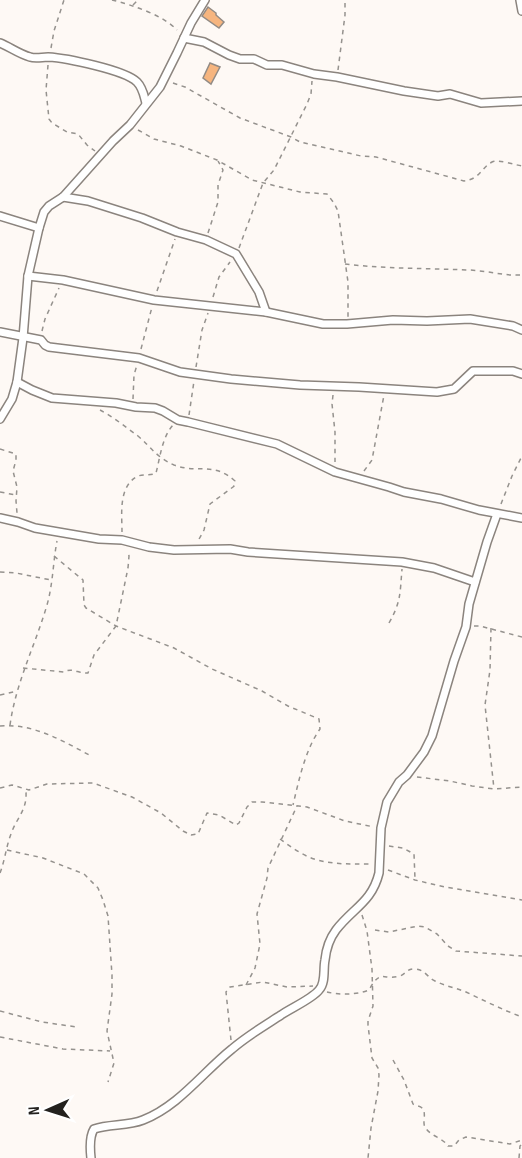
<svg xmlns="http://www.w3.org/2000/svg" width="522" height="1158" viewBox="0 0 522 1158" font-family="'Sofia Sans Condensed',sans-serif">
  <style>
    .building { fill: #f6b57f; stroke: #928b85; stroke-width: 1.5 }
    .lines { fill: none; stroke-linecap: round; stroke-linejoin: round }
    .minor-casing { stroke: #8b847e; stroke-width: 10 }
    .path { stroke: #95928e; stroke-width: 1.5; stroke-dasharray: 4.5 4.5; stroke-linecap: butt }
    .minor { stroke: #fff; stroke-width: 7 }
  </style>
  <rect width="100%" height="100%" fill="#fef9f5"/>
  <g class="building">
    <polygon points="208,7 216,13 216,15 224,22 219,28 202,16"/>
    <polygon points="210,63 220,67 211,84 203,78"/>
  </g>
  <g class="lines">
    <g class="minor-casing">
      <g id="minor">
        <polyline points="520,0 522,11"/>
        <polyline points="184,38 204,42 229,55 240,59 254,59 267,65 282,65 314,74 337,77 404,91 438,96 450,94 481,103 522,101"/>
        <path d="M0 43C10 47 19 54 30 57 36 59 42 57 48 57 66 58 125 70 137 82 143 88 144 96 146 103"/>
        <polyline points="63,197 88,201 142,218 177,232 206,240 236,254 259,292 266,312"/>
        <polyline points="0,216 39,228"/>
        <polyline points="28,276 63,280 154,300 266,312 323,324 347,324 393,320 427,321 470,319 513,326 522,330"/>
        <polyline points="0,332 41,340 45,345 49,347 139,358 180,372 231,379 300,385 359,387 437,392 454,389 473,371 513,371 522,374"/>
        <polyline points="17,382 32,390 52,398 116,403 136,407 155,408 163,411 178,420 188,422 277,444 335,472 389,487 404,492 441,499 479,510 522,518"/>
        <polyline points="0,419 12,399 17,382 23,338 28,276 39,228 44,212 49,206 63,197 113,141 130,125 160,87 177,53 191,23 205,0"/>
        <polyline points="0,518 18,522 35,528 99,539 122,540 149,547 174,550 230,549 248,552 402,562 434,568 475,582"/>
        <path d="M91 1158C90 1149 89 1137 94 1129 110 1124 128 1126 143 1120 179 1106 203 1072 232 1049 247 1036 264 1026 281 1015 291 1008 312 999 319 990 326 983 323 969 325 960 326 950 330 938 336 930 353 908 372 902 379 873L381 828 387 802 399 782 407 775 424 752 432 736 454 661 466 627 469 604 487 542 497 514"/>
      </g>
    </g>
    <g class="path">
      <path d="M112 0C132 5 163 15 177 30"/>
      <polyline points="133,5 138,0"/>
      <polyline points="51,48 54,31 64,0"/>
      <polyline points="48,65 46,90 49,119 52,123 67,132 78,134 87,145 95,151"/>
      <polyline points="338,70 345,15 345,0"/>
      <path d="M173 83 185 87 240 118 291 137 300 142 361 156 376 157 464 181C480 179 481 168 492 162 498 159 515 165 522 166"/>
      <polyline points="138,130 154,139 181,146 217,160 252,180 300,192 327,194 334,203 338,211 348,282 348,317"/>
      <polyline points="208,233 218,202 218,185 223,170 218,161"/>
      <polyline points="239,248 263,183 274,170 307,104 311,94 312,81"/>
      <path d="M345 264C386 269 426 268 466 270 485 270 503 276 522 275"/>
      <polyline points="157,291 175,239"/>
      <polyline points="213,297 219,277 230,262"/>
      <polyline points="42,331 45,319 59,288"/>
      <polyline points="141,349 152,307"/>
      <polyline points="196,367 202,330 208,313"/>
      <polyline points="333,395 332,404 335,432 335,462"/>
      <polyline points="133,399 134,375 137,365"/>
      <path d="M100 410C112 416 127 428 138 436 152 448 156 457 174 465 197 474 213 461 235 481V485L233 487 210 504 204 530 198 541"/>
      <polyline points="189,415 194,381"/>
      <polyline points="0,449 16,454 16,460 13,471 17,487 16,501 17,513"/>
      <polyline points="364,471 372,460 384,395"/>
      <polyline points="0,492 16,495"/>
      <polyline points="501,504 512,476 522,456"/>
      <path d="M122 532C122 514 118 486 138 476 144 474 151 476 156 473 160 458 162 437 173 425"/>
      <path d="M54 556 83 580 84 605 86 608 116 626 174 648 212 669 262 691 288 706 319 719 320 729C305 750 299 780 293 805"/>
      <polyline points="0,572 16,573 51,580"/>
      <path d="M389 623C401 602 400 593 402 569"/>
      <polyline points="474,626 480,626 522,637"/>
      <polyline points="491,628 490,670 485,705 494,789"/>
      <path d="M23 668 64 672C72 667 79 674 88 673L94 655 116 626 128 568 129 556 128 551"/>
      <polyline points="0,695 17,691"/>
      <path d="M10 725C16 682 35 646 47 605 53 584 53 562 57 541"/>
      <path d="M0 726C33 723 63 741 91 756"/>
      <polyline points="417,777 450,781 472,786 494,789 522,787"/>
      <polyline points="0,788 12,785 29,790 47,784 93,783 132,797 161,813 183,831 191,835 198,834 207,813 219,815 236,825 239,823 247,807 252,802 262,802 307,807 345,821 374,827"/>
      <path d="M280 839C291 847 302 855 314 859 333 865 353 864 373 864"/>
      <polyline points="389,846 403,848 414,854 415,879"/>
      <polyline points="7,850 43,858 84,874 98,888 103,900 108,916 112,975 112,994 107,1031 114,1063 108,1082"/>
      <polyline points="388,870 415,880 445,887 522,900"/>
      <path d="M0 873C5 860 6 847 11 834 16 819 27 810 26 793L29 791"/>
      <polyline points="362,915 367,931 372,969 373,1006 368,1021 368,1025 372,1058 378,1068 379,1075 378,1091 371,1128 368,1158"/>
      <polyline points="375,930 389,932 418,926 425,927 437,934 448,946 456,951 522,956"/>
      <polyline points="246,985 255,968 260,944 257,914 267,878 268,868 297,806"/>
      <path d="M327 992C340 995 356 995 369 990 381 968 383 981 400 976 406 974 407 968 416 969 425 970 428 978 435 981 445 986 456 988 466 992 485 1001 503 1010 522 1017"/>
      <polyline points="0,1011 42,1022 77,1027"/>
      <polyline points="0,1037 63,1049 110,1051"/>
      <polyline points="231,1040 226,992 230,987 263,982 287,987 313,986"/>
      <path d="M393 1060 404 1080 413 1104C416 1106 420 1106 422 1108 427 1113 422 1122 425 1127 430 1136 443 1138 448 1146H454L459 1140 466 1137 510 1144 522 1140"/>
      <polyline points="519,1158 520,1146 522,1144"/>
    </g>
    <use href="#minor" class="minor"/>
  </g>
  <g transform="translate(48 1110) rotate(267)" stroke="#ffffff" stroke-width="4.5" paint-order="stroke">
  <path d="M0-4.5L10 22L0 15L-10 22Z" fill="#23211e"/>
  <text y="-9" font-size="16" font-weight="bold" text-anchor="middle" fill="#23211e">N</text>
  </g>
</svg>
